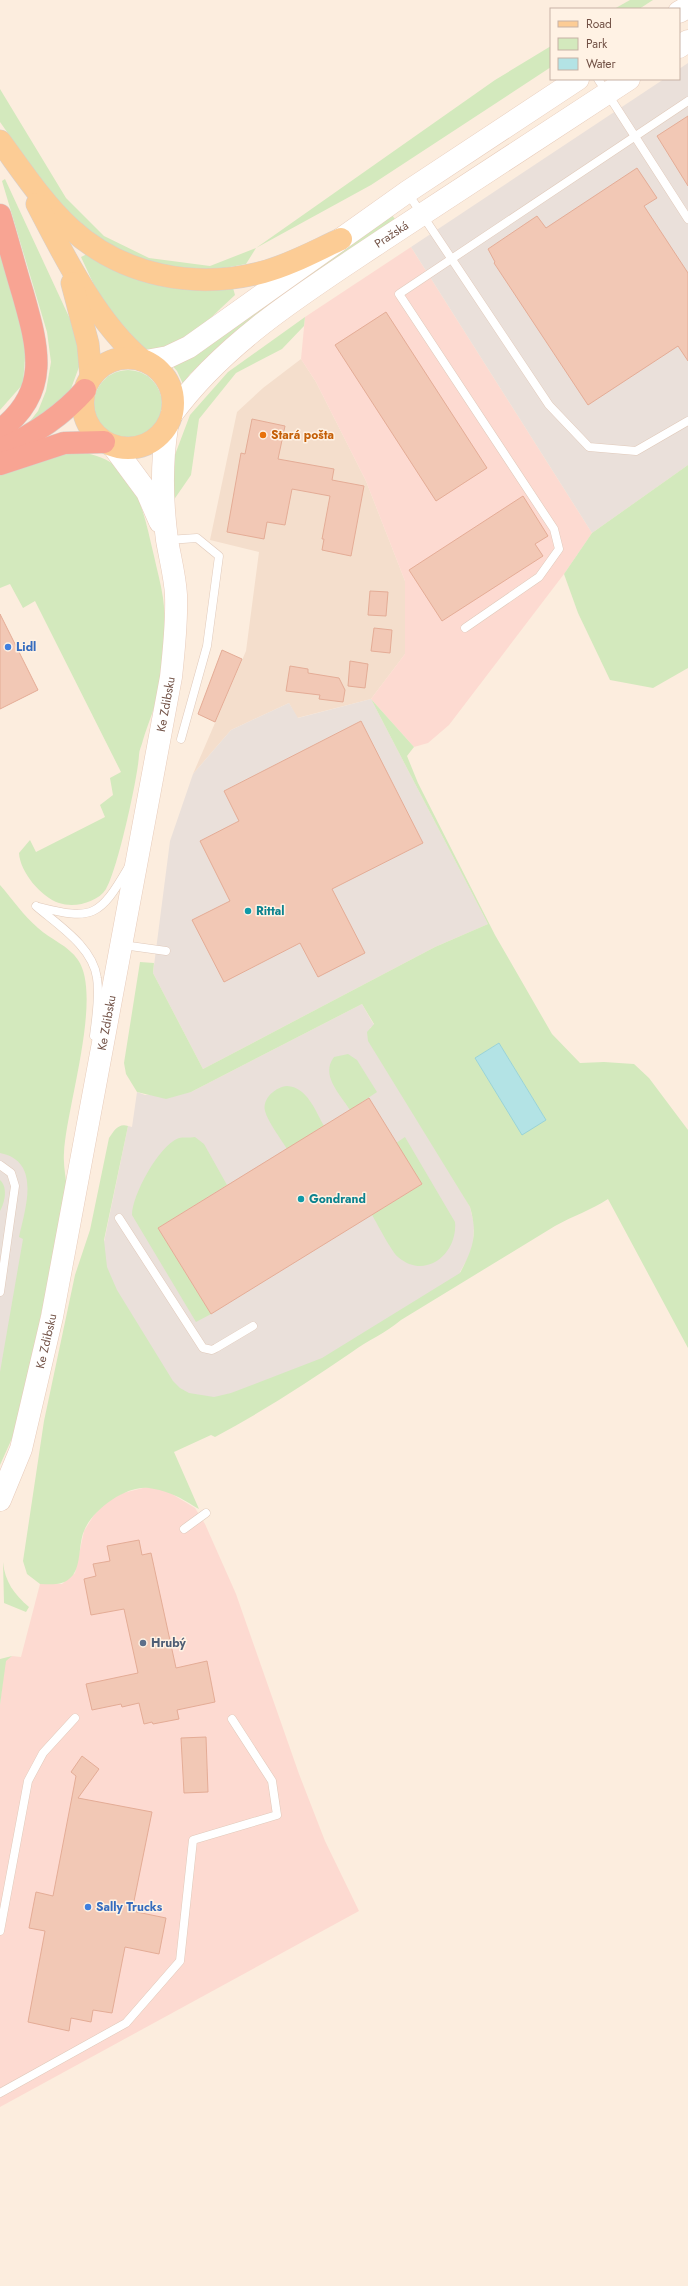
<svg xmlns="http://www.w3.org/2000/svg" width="688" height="2286" viewBox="0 0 688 2286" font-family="Jost,sans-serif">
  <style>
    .residential { fill: #f4decc }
    .commercial { fill: #fddad1 }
    .industrial { fill: #eae0da }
    .green { fill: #d3e9bd; fill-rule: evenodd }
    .water { fill: #b3e3e5; stroke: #99d3d7 }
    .building { fill: #f2c8b5; stroke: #e4ac96 }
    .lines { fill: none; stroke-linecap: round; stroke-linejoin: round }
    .lane-casing { stroke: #e0c9ba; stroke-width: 9 }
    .secondary-casing { stroke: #e7cbba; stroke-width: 23 }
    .primary-casing { stroke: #d8cfcb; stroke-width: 23 }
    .highway-casing { stroke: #d8cfcb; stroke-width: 23 }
    .lane { stroke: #fff; stroke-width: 8 }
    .secondary { stroke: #fff; stroke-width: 22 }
    .primary { stroke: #fccc95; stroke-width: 22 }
    .highway { stroke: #f8a493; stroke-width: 22 }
    .food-dot { fill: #e8710a; stroke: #fff2e4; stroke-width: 1.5 }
    .shop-dot { fill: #3f7fe0; stroke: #fff2e4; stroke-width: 1.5 }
    .culture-dot { fill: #0f9aa8; stroke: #fff2e4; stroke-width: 1.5 }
    .service-dot { fill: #5c6f8a; stroke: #fff2e4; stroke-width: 1.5 }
    .labels { text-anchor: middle; stroke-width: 3; stroke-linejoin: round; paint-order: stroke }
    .street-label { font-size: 12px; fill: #725246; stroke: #fff2e4 }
    .food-label { font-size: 12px; font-weight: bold; fill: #c56008; stroke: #fff2e4; text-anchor: start }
    .shop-label { font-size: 12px; font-weight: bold; fill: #366cbe; stroke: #fff2e4; text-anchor: start }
    .culture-label { font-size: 12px; font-weight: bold; fill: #0d838f; stroke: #fff2e4; text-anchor: start }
    .service-label { font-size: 12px; font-weight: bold; fill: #4e5e75; stroke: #fff2e4; text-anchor: start }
  </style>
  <rect width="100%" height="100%" fill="#fcedde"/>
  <polygon class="residential" points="301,359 316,382 366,481 405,581 405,654 371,699 297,718 289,703 231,730 193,774 246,651 259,552 210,540 237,412 263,388"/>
  <g class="commercial">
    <polygon points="411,247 592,533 564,574 449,725 428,743 414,747 371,699 405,654 405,581 366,481 316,382 301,359 305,317"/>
    <polygon points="147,1487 167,1491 195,1508 205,1524 236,1594 299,1774 325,1841 359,1911 0,2107 0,1705 5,1661 12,1656 21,1657 40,1584 62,1584 75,1573 84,1531 94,1515 106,1502 123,1493"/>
  </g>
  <g class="industrial">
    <polygon points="688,63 688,465 592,533 411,247 664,79 679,79 679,69"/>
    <polygon points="371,699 488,924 435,947 203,1069 153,973 170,841 193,774 231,730 289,703 298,718"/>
    <polygon points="362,1004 374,1025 370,1028 470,1207 474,1224 473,1249 460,1272 464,1275 184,1445 99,1266 128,1126 132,1127 137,1092 145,1095 191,1092"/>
    <polygon points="0,1104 51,1198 0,1417"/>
  </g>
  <g class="green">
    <polygon points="630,0 653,0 639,9 614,9"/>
    <polygon points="551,46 551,67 371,185 256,248 246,264 203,272 167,268 117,252 65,214 0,122 0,89 66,198 104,236 149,258 210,266 256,248 495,80"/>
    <polygon points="5,179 70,319 79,344 79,367 69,394 27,425 38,411 46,391 51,362 47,332 2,181"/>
    <polygon points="391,214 395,219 213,352 190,374 183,384 177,371 170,363"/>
    <polygon points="0,250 26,344 23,384 0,410"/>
    <path d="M87 254 233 288 235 295C208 319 183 352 144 349L101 300 81 257Z"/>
    <polygon points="305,317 304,326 282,349 236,373 199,419 191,475 171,504 173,460 190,415 228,372"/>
    <circle cx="128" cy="404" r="34"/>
    <path d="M82 452C95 455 109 459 118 468 142 492 146 524 154 556 157 570 161 584 163 598 167 626 164 660 159 688 156 706 148 723 143 740 142 745 139 750 139 755 138 777 117 872 106 889 97 903 74 908 59 903 41 897 20 872 19 853L30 840 36 852 105 817 100 805 113 795 110 778 121 772 35 601 23 608 10 584 0 588V474L65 453Z"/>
    <polygon points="688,465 688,668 653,688 610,680 578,613 564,574 592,533"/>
    <path d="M371 699 414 747 407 756 418 783 495 935 552 1034 580 1063 604 1062 634 1064 649 1078 688 1130V1348L608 1199C591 1210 573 1216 555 1226L401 1320C386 1333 368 1340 352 1352 308 1382 262 1412 215 1437L211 1435 174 1452 199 1509C195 1507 192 1505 189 1503 176 1495 163 1490 149 1488 126 1485 92 1510 84 1531 78 1544 82 1570 69 1579 61 1586 50 1584 40 1584L27 1574 23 1561 44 1421 75 1275 90 1230 109 1138C114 1131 118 1123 128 1126L104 1240 107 1267 117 1290 173 1381 180 1388 189 1393 214 1397 231 1393 322 1358 460 1273C473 1248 478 1235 470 1207L368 1041 367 1032 374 1024 362 1004 191 1092 166 1099 137 1092 126 1074 124 1063 140 962 154 963 153 973 203 1069 435 947 488 924ZM499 1043 546 1120 522 1134 475 1058Z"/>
    <path d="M0 885C13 900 23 915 38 928 50 939 69 946 78 960 103 996 66 1108 64 1153 63 1165 66 1178 67 1190L18 1425 0 1465V1372L23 1239 19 1237C25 1209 42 1161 0 1153Z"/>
    <path d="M348 1054 357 1060 377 1092 350 1110C340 1094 320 1075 334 1057Z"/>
    <path d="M287 1086C307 1087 315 1110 324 1126L287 1149C281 1139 268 1122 265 1111 262 1098 276 1087 287 1086Z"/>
    <path d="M195 1137 204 1144 227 1185 158 1228 211 1314 196 1322 132 1215C132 1195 159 1145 179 1138 183 1137 190 1138 195 1137Z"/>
    <path d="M405 1137 455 1222C458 1253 426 1281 398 1257 391 1251 378 1225 372 1215L422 1184 396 1143Z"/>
    <path d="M0 1180C8 1187 5 1202 0 1211Z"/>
    <path d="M3 1562C5 1582 14 1594 29 1607L26 1612 4 1603Z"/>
    <polygon points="12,1656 6,1661 0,1705 0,1659"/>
  </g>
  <polygon class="water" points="499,1043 546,1120 522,1135 475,1058"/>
  <g class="building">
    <polygon points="688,116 688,186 657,136"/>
    <polygon points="637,168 657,198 644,206 688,273 688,361 678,346 588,405 494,263 495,262 488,249 537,216 546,228"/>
    <polygon points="386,312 487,468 436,501 335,345"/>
    <polygon points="252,419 285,426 278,459 334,469 332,480 364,486 351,556 322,550 324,539 322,539 330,496 292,489 285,525 267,522 264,539 227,532 241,453 245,454"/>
    <polygon points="523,496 548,536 535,544 543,556 442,621 409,570"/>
    <polygon points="370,591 388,592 386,616 368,615"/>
    <polygon points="0,614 38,690 0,709"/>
    <polygon points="374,628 392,630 390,653 371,651"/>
    <polygon points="222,650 242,659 215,722 198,714"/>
    <polygon points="350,661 368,664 365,688 348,686"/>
    <polygon points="290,666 308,669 308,673 339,678 345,690 343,702 319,699 320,695 286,691"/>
    <polygon points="361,721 423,843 332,889 365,953 318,977 300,943 224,982 192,920 230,901 200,841 239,821 224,791"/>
    <polygon points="369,1098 422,1184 211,1314 158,1228"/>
    <polygon points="139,1540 142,1555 151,1553 176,1668 207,1661 215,1702 177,1710 179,1719 153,1724 152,1722 144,1724 139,1703 122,1707 121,1704 92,1710 86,1684 138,1673 124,1609 91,1615 84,1579 96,1576 93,1564 110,1561 107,1546"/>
    <polygon points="206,1737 208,1792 184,1793 181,1738"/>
    <polygon points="82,1756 99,1769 78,1798 152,1812 132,1911 166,1918 159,1954 125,1947 112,2013 93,2010 91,2022 71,2018 69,2031 28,2022 45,1931 29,1928 36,1892 53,1896 76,1776 71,1772"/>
  </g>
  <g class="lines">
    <g class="lane-casing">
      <g id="lane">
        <polyline points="598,79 688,219"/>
        <polyline points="407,192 549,405 589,447 636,451 688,421"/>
        <polyline points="168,540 197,538 219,556 207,646 181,739"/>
        <polyline points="465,628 539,577 559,549 554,529 399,294 688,101"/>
        <path d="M36 906C58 925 93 947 97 978 100 997 96 1018 94 1036"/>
        <path d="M39 907C93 921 100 916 128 868"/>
        <polyline points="123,945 166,951"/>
        <polyline points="0,1165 11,1173 15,1186 0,1292"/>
        <polyline points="119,1218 203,1348 212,1350 216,1348 253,1326"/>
        <polyline points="184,1529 206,1513"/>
        <polyline points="0,1931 28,1781 43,1753 75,1718"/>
        <polyline points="0,2093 126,2023 180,1961 193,1840 277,1815 272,1781 232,1719"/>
      </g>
    </g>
    <g class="secondary-casing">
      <g id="secondary">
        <polyline points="679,12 688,7"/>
        <polyline points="679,47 688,41"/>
        <polyline points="146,361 168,357 189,347 407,192 578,79"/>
        <path id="s1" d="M172 414C227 339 310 289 386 238 467 185 548 132 629 79"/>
        <polyline points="113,446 147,492 160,522"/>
        <path id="s2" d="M0 1500 21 1449 52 1317 171 677C174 650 177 622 176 595 175 576 170 558 167 540 162 502 161 465 167 427"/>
      </g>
    </g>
    <g class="primary-casing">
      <g id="primary">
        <path d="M0 141C22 171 43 203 70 228 122 276 195 290 263 272 290 265 315 251 341 239"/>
        <path d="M37 204C64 256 97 323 142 360"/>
        <polyline points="72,283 88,344 91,377"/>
        <circle cx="128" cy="403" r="45"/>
      </g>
    </g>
    <g class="highway-casing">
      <g id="highway">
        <path d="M0 215C8 241 15 268 23 294 38 347 51 392 0 430"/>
        <path d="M0 450C33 435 61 417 85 390"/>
        <polyline points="0,464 64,443 104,442"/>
      </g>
    </g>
    <use href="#lane" class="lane"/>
    <use href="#secondary" class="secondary"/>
    <use href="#primary" class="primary"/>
    <use href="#highway" class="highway"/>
  </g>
  <circle class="food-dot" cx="263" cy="435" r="4"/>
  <g class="shop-dot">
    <circle cx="8" cy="647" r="4"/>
    <circle cx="88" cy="1907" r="4"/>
  </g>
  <g class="culture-dot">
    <circle cx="248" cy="911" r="4"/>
    <circle cx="301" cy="1199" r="4"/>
  </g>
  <circle class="service-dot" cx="143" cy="1643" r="4"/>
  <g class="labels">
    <g class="street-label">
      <text dy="4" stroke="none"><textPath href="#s1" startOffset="285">Pražská</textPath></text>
      <text dy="4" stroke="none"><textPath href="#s2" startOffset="814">Ke Zdibsku</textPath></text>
      <text dy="4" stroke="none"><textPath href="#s2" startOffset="490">Ke Zdibsku</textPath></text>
      <text dy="4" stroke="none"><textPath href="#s2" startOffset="166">Ke Zdibsku</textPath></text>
    </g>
    <g class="food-label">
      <text x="271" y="439">Stará pošta</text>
    </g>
    <g class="shop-label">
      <text x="16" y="651">Lidl</text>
      <text x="96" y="1911">Sally Trucks</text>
    </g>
    <g class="culture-label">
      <text x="256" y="915">Rittal</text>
      <text x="309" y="1203">Gondrand</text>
    </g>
    <g class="service-label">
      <text x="151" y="1647">Hrubý</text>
    </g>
  </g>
  <rect x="550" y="8" width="130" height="72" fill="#fff2e4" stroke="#c7b2a5"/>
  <rect x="558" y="21" width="20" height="6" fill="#fccc95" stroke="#c7b2a5"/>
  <text x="586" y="28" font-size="12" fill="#725246">Road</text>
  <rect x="558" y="38" width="20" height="12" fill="#d3e9bd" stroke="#c7b2a5"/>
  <text x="586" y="48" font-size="12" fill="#725246">Park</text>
  <rect x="558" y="58" width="20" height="12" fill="#b3e3e5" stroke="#c7b2a5"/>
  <text x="586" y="68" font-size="12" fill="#725246">Water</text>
</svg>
